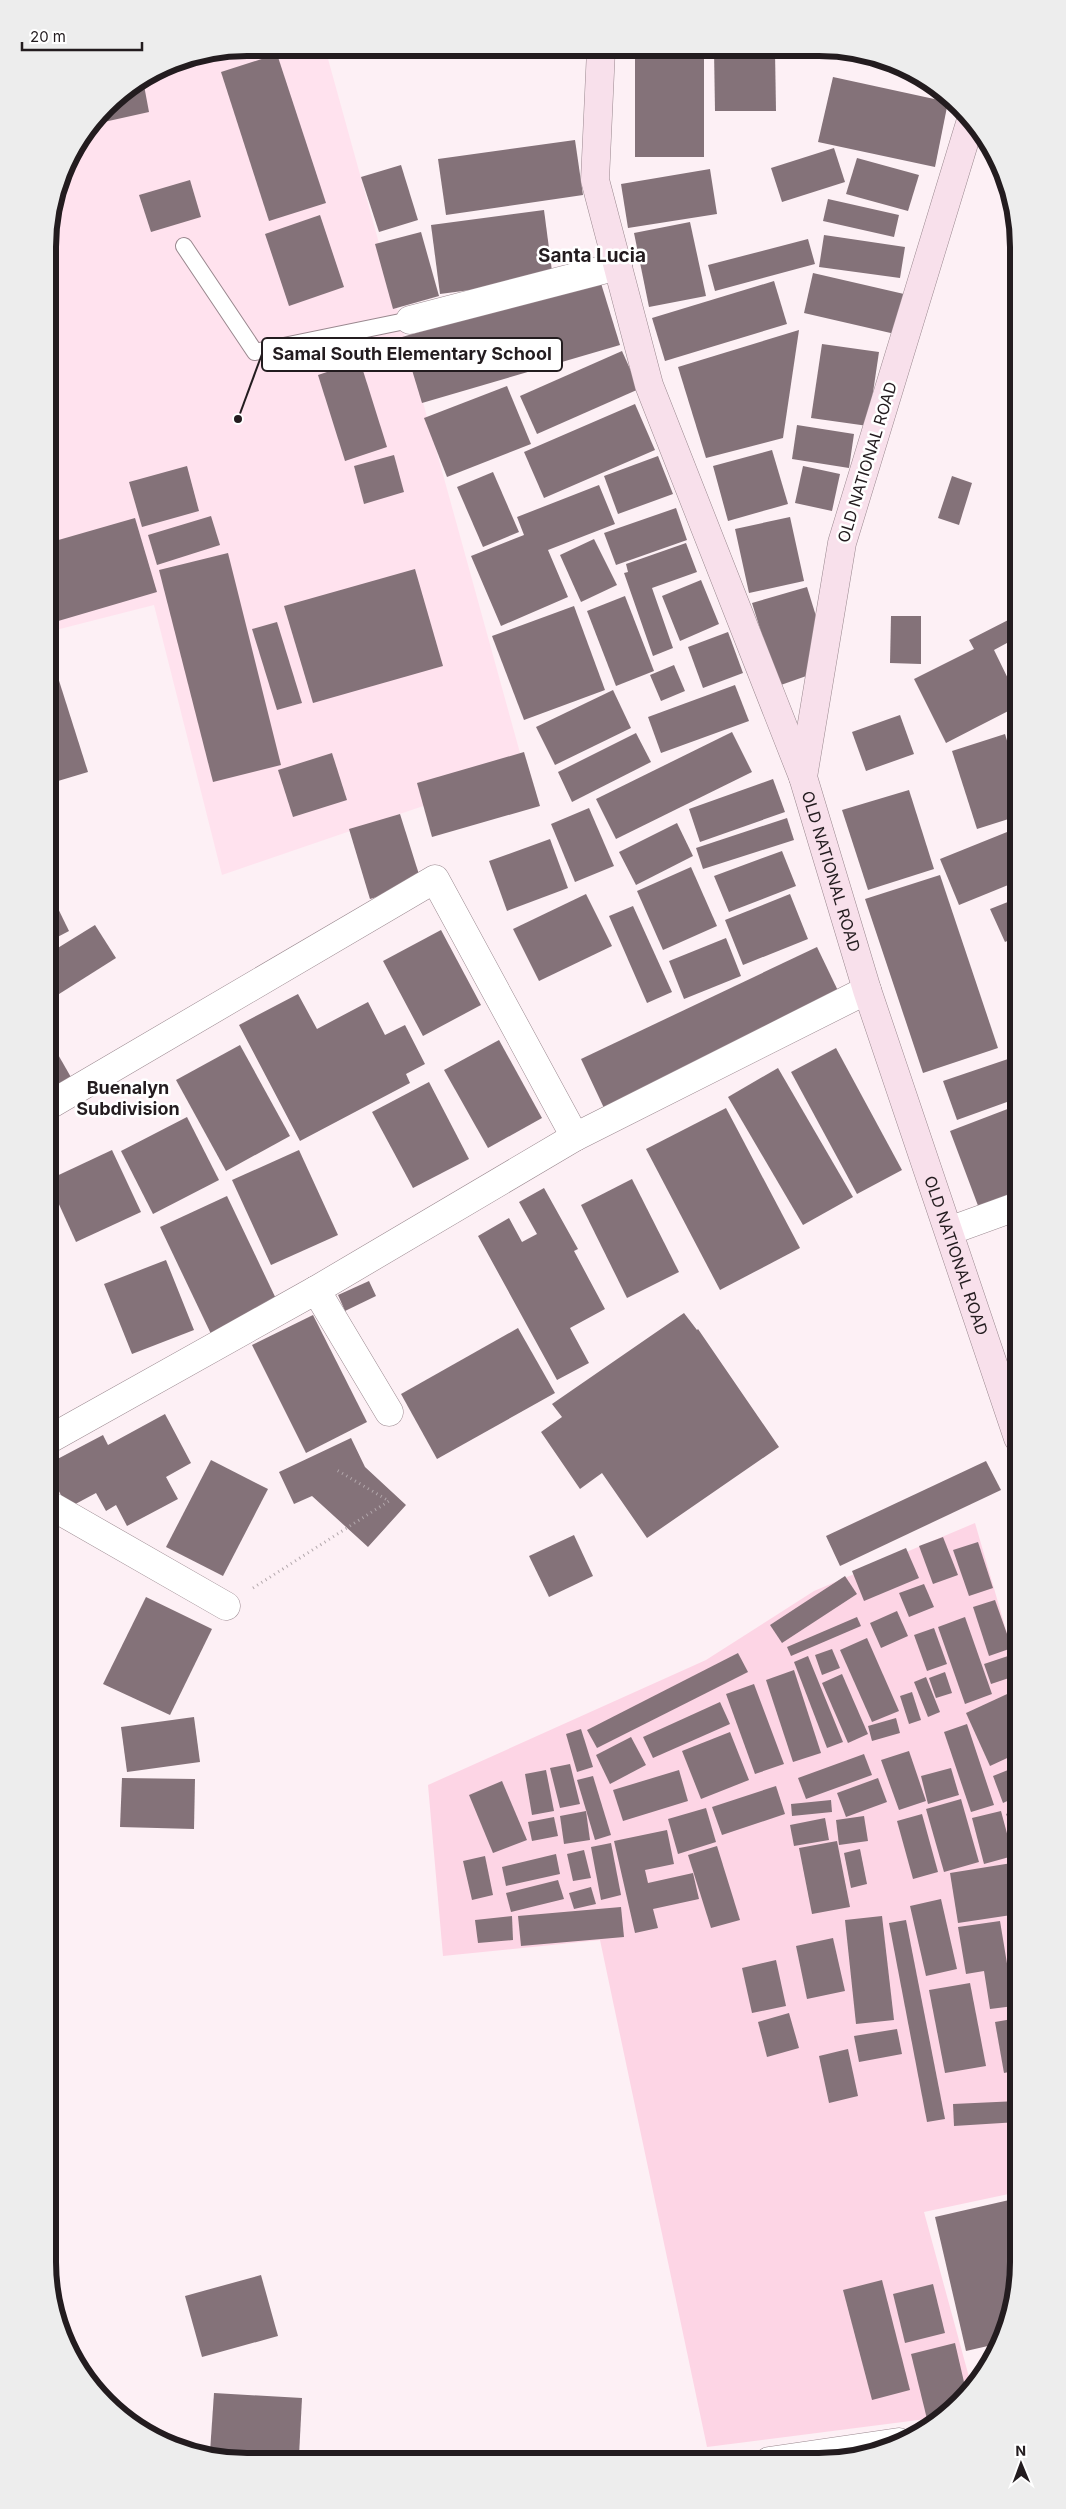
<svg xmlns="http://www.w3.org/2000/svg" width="1066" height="2509" viewBox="0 0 1066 2509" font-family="Inter,sans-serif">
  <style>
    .built { fill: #ffe2ee }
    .green { fill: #fdd5e5 }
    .building { fill: #847279 }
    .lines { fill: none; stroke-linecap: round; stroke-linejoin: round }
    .lane-casing { stroke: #9a888f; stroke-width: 18 }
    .street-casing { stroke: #9a888f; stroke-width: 29 }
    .secondary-casing { stroke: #9a888f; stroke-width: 29 }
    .path { stroke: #b3a8ac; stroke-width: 3; stroke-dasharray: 1 4; stroke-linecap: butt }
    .lane { stroke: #fff; stroke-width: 16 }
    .street { stroke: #fff; stroke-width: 28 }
    .secondary { stroke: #f8e0eb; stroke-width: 28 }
    .labels { text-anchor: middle; stroke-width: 5; stroke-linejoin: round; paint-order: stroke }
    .street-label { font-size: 16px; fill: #231c1f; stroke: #fff }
    .neighbourhood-label { font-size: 18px; font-weight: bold; fill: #231c1f; stroke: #fff }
    .quarter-label { font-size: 19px; font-weight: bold; fill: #231c1f; stroke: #fff }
    .rim { fill: none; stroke: #231c1f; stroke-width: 6 }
    .leader { fill: none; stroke: #231c1f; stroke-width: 2 }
    .callout-dot { fill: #231c1f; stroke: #fff; stroke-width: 2 }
    .callout { fill: #fff; stroke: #231c1f; stroke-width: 2 }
    .callout-label { font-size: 18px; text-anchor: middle; font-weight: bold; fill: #231c1f }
  </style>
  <rect width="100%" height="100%" fill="#fdf0f5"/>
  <polygon class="built" points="247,48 325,48 525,771 222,875 154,605 48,632 48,234 68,159 115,97 171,63"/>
  <polygon class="green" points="975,1523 1018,1671 1018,2192 924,2212 972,2388 942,2417 707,2447 600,1940 443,1956 428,1785 706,1660 814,1591"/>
  <g class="building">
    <rect x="635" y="50" width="69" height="107"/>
    <polygon points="714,50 775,51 776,111 715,111"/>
    <polygon points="277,54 326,203 269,221 221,72"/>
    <polygon points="833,77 948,102 935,167 818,142"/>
    <polygon points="143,80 149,112 95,124 115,97"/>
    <polygon points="575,140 583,195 446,215 438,159"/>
    <polygon points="834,148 845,182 782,202 771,168"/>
    <polygon points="857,158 919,175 908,211 846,194"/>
    <polygon points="401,165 418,220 379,232 361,177"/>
    <polygon points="710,169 717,214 628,228 621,184"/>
    <polygon points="190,180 201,217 151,232 139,195"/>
    <polygon points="828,199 899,215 894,237 823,221"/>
    <polygon points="544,210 553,279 440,294 431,225"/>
    <polygon points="320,215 344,287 289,306 265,234"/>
    <polygon points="690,222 706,296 649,307 634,233"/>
    <polygon points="421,232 439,296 393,309 375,244"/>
    <polygon points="824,235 905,247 900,278 819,267"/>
    <polygon points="808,239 815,264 715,291 708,265"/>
    <polygon points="813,273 904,294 895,334 804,313"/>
    <polygon points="600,280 620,345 422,403 402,337"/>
    <polygon points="774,281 787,324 665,361 652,318"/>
    <polygon points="799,330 783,438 706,458 678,367"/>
    <polygon points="822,344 879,352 868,426 811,418"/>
    <polygon points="622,351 639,389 537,434 520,396"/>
    <polygon points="360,361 387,447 345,461 318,375"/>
    <polygon points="507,386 531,444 447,477 424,418"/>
    <polygon points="635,404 655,450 544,498 524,452"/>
    <polygon points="797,425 854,434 849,468 792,459"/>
    <polygon points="772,450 788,504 728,521 713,466"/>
    <polygon points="394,455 404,492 364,504 354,466"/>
    <polygon points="658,456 673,494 618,514 604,476"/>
    <polygon points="187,466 199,511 142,527 129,482"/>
    <polygon points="803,466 840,474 832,511 795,503"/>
    <polygon points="493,472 519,532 483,547 457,487"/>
    <polygon points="952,476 972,483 959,525 938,518"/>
    <polygon points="599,485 615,524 548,550 568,597 501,626 471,556 524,535 517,517"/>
    <polygon points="676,508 687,540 616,565 604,533"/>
    <polygon points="211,516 220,545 157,565 148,535"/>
    <polygon points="790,517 804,581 749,593 735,529"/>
    <polygon points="135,518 157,592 48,624 48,543"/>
    <polygon points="594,539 617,585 581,602 560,555"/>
    <polygon points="686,543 697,572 652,588 673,648 653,656 624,573 628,572 626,564"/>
    <polygon points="228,553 281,765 213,782 159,570"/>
    <polygon points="415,569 443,666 313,703 284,606"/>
    <polygon points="701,580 719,624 680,641 662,596"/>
    <polygon points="807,587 820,629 812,674 778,686 752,603"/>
    <polygon points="625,596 654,671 616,686 587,611"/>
    <polygon points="574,606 605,690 524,720 492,636"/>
    <polygon points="1018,615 1018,637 994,650 1018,699 1018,706 946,743 914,679 974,649 969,640"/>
    <polygon points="891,616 921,616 921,664 890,663"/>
    <polygon points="277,622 302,703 277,710 252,629"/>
    <polygon points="728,632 743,673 703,688 688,647"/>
    <polygon points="48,646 88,772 48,784"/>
    <polygon points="674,665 685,691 661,701 650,675"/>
    <polygon points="735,685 749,721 661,753 648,717"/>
    <polygon points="613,690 631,728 555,765 536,727"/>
    <polygon points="900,715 914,754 866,771 852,732"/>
    <polygon points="732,732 752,772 616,839 596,799"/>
    <polygon points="636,733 651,762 572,802 558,772"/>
    <polygon points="1005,734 1018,777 1018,816 977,829 952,751"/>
    <polygon points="524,752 540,806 432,837 417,783"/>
    <polygon points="332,753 347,800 293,817 278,770"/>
    <polygon points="773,779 785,812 700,842 689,809"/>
    <polygon points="909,790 934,869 868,890 842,810"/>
    <polygon points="589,808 614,866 575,882 551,824"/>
    <polygon points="400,814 422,884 370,899 349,829"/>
    <polygon points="787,818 794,840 703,869 696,848"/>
    <polygon points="677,823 693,856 636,885 619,852"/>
    <polygon points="1012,830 1018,846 1018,881 959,905 940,859"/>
    <polygon points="550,839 568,888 507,911 489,861"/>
    <polygon points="782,851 796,886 729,912 714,876"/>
    <polygon points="691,867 717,926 663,950 637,891"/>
    <polygon points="940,875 998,1048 923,1073 865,899"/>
    <polygon points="48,888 69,931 48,942"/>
    <polygon points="586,894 612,946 539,981 513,929"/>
    <polygon points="790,894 808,939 743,965 725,920"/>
    <polygon points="1018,898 1018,936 1005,942 990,909"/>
    <polygon points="633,906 672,992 647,1003 609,916"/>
    <polygon points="95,925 116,958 48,1001 48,954"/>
    <polygon points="441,930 481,1005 423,1036 383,961"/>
    <polygon points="726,938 741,976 684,999 669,961"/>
    <polygon points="817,947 841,997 604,1108 581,1059"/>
    <polygon points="298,994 317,1029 368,1002 385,1035 405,1025 425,1064 406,1074 410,1083 300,1141 239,1025"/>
    <polygon points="48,1037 72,1079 48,1093"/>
    <polygon points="499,1040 542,1118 488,1148 444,1070"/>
    <polygon points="240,1045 290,1136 226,1171 176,1080"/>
    <polygon points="836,1048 902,1170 857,1194 791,1072"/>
    <polygon points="1008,1059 1018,1088 1018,1098 957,1120 943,1081"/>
    <polygon points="778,1068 853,1197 803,1225 728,1097"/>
    <polygon points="429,1082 469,1159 413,1188 372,1112"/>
    <polygon points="1018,1105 1018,1196 980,1211 950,1131"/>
    <polygon points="726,1108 800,1248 720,1290 646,1149"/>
    <polygon points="187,1117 219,1180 153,1214 121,1151"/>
    <polygon points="112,1150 141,1212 76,1242 48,1180"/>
    <polygon points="299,1150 338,1235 271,1265 232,1180"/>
    <polygon points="632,1179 679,1272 627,1298 581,1205"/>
    <polygon points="544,1188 578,1249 574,1251 605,1309 570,1328 589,1363 557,1380 478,1236 509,1218 522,1242 537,1234 519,1202"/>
    <polygon points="227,1196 279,1305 212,1336 160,1227"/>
    <polygon points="166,1260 194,1330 132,1354 104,1284"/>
    <polygon points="369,1281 376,1296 345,1311 338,1295"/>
    <polygon points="684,1313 697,1330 698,1329 779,1447 647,1538 602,1473 580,1489 541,1432 562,1417 552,1404"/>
    <polygon points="313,1315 367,1422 306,1453 252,1345"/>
    <polygon points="518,1328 555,1393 437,1459 401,1394"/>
    <polygon points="165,1414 191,1463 166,1477 178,1499 127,1526 116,1505 106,1511 96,1493 68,1508 48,1471 48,1464 103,1435 108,1445"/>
    <polygon points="351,1438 365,1467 406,1505 368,1547 312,1496 294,1504 279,1472"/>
    <polygon points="211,1460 268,1489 223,1576 166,1547"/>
    <polygon points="986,1461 1001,1490 840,1566 826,1536"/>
    <polygon points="574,1535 593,1576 549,1597 529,1556"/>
    <polygon points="943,1537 958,1575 933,1584 919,1546"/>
    <polygon points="978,1542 993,1588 969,1596 953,1550"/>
    <polygon points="906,1548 919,1578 864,1601 852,1571"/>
    <polygon points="845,1576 857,1594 782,1643 770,1625"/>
    <polygon points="924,1584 934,1607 909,1617 899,1593"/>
    <polygon points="146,1597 212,1629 170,1715 103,1684"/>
    <polygon points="995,1600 1012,1648 989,1656 973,1607"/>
    <polygon points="48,1603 58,1610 48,1623"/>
    <polygon points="897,1611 908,1636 881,1648 870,1623"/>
    <polygon points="857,1617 861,1626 791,1656 787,1647"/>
    <polygon points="965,1617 992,1694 965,1704 938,1627"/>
    <polygon points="934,1628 947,1664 927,1671 914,1635"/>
    <polygon points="867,1638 899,1711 872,1722 840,1650"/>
    <polygon points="832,1649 840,1668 822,1675 815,1655"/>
    <polygon points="738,1653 748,1672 597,1748 587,1730"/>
    <polygon points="1014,1654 1018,1666 1018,1675 991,1684 984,1664"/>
    <polygon points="808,1656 843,1742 827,1748 794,1662"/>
    <polygon points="794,1670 821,1753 793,1762 766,1680"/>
    <polygon points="945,1672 952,1693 936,1698 929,1678"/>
    <polygon points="842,1674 868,1734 848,1743 822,1683"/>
    <polygon points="926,1677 940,1712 928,1717 914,1682"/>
    <polygon points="754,1684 784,1764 755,1774 726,1694"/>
    <polygon points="1018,1689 1018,1753 990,1766 966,1713"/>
    <polygon points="912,1692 921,1720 909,1724 900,1696"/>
    <polygon points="720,1702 730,1724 653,1758 643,1737"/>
    <polygon points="194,1717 200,1762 127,1772 121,1727"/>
    <polygon points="896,1718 900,1733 872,1741 868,1726"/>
    <polygon points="967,1724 994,1805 971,1812 944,1732"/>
    <polygon points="581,1729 593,1767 577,1772 566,1734"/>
    <polygon points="730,1732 749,1780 701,1799 682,1751"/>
    <polygon points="631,1737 646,1765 610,1784 596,1755"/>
    <polygon points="909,1751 926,1801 899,1810 881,1760"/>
    <polygon points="864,1754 872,1775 806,1799 798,1778"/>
    <polygon points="570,1764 580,1804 560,1808 550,1768"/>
    <polygon points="1018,1766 1018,1796 1003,1803 993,1776"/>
    <polygon points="951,1768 959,1795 928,1804 921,1776"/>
    <polygon points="546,1770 554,1811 532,1815 525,1774"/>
    <polygon points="679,1770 688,1801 623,1821 613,1790"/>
    <polygon points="593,1776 611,1835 595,1840 577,1780"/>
    <polygon points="122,1778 195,1779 194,1829 120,1827"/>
    <polygon points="878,1778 887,1802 846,1817 837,1793"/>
    <polygon points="502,1781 527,1840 493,1853 469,1795"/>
    <polygon points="776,1786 785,1814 722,1835 712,1807"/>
    <polygon points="961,1799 979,1862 944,1872 926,1809"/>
    <polygon points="831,1800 832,1812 792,1816 791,1804"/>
    <polygon points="706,1808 716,1842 678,1854 668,1819"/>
    <polygon points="1018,1809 1018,1843 1006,1814"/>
    <polygon points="586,1811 590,1840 564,1844 560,1816"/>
    <polygon points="1001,1811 1013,1856 984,1864 972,1818"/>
    <polygon points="922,1814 938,1872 913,1879 897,1821"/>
    <polygon points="864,1816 868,1841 839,1845 836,1820"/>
    <polygon points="554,1817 558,1836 532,1841 528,1822"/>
    <polygon points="825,1818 829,1840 794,1846 790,1825"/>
    <polygon points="667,1830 674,1864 645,1870 648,1883 693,1873 699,1899 653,1909 658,1928 635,1933 614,1841"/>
    <polygon points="837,1841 850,1907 812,1914 799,1848"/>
    <polygon points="611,1843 621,1895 601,1900 591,1847"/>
    <polygon points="717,1846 740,1920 711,1928 688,1855"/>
    <polygon points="860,1849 867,1884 851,1888 844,1853"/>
    <polygon points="584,1850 591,1878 573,1881 567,1854"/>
    <polygon points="556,1854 560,1874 506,1886 502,1867"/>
    <polygon points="485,1856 493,1895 472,1900 463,1861"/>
    <polygon points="1018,1862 1018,1914 958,1923 950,1873"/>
    <polygon points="558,1880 564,1899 511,1912 506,1893"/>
    <polygon points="591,1887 596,1904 574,1909 569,1893"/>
    <polygon points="941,1899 957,1969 926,1976 910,1906"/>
    <polygon points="621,1907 624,1937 521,1946 518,1916"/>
    <polygon points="512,1916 513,1940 478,1943 475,1920"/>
    <polygon points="882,1916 894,2020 856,2024 845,1920"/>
    <polygon points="906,1920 945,2119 927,2122 889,1923"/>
    <polygon points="1000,1921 1014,2006 990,2009 984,1971 966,1974 958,1927"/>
    <polygon points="1018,1925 1018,1981 1017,1981 1008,1927"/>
    <polygon points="833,1938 845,1991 807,1999 796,1946"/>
    <polygon points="776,1960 786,2006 752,2013 742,1968"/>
    <polygon points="970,1983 986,2066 945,2073 929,1990"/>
    <polygon points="789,2013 799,2048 767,2057 758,2022"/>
    <polygon points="1018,2018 1018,2070 1004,2073 995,2022"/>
    <polygon points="897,2029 902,2054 859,2062 854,2036"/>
    <polygon points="848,2049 858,2096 829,2103 819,2056"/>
    <polygon points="1018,2101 1018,2122 954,2126 953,2104"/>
    <polygon points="1018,2198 1018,2275 1003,2338 1001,2343 966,2351 935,2217"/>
    <polygon points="261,2275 278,2336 202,2357 185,2296"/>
    <polygon points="882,2280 910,2390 872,2400 843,2290"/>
    <polygon points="933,2284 945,2333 905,2343 893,2294"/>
    <polygon points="955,2343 967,2395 945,2414 927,2419 911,2354"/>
    <polygon points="214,2393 302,2398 299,2456 210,2452"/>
  </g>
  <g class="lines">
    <g class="lane-casing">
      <polyline id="lane" points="184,246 255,352 410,320"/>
    </g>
    <g class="street-casing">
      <g id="street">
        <polyline points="410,320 618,266"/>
        <polyline points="48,1106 435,879 575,1137"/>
        <polyline points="949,1231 1018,1206"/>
        <polyline points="316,1290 389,1412"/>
        <polyline points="48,1440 316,1290 575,1137 867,990"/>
        <polyline points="48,1504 226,1606"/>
        <polyline points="769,2461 899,2442"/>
      </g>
    </g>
    <g class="secondary-casing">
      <g id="secondary">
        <polyline points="601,50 595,180 649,385 803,777"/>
        <path id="s1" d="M971 120 842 543 803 777 867 990 1018 1438"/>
      </g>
    </g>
    <polyline class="path" points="253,1588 389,1501 335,1469"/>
    <use href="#lane" class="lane"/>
    <use href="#street" class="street"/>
    <use href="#secondary" class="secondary"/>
  </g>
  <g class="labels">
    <g class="street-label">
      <text transform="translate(867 462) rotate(-73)" y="6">OLD NATIONAL ROAD</text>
      <text dy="6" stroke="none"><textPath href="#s1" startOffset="778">OLD NATIONAL ROAD</textPath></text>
      <text dy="6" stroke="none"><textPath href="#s1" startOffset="1182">OLD NATIONAL ROAD</textPath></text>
    </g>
    <g class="neighbourhood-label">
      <text x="128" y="1094">Buenalyn<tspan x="128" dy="21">Subdivision</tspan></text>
    </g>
    <g class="quarter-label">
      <text x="592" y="262">Santa Lucia</text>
    </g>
  </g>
  <path d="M0 0H1066V2509H0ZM247 56H819A191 191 0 0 1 1010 247V2262A191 191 0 0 1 819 2453H247A191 191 0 0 1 56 2262V247A191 191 0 0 1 247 56Z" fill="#ededed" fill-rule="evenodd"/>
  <path class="rim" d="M247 56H819A191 191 0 0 1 1010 247V2262A191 191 0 0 1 819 2453H247A191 191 0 0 1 56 2262V247A191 191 0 0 1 247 56Z"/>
  <path class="leader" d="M238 419L262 354"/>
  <circle class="callout-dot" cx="238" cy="419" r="5"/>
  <rect class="callout" x="262" y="338" width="300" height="33" rx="5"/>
  <g class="callout-label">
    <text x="412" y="360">Samal South Elementary School</text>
  </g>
  <g transform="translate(1021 2464) rotate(359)" stroke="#ffffff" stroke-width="4" paint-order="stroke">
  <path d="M0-4L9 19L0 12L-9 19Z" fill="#231c1f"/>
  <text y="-8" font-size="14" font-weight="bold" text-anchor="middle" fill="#231c1f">N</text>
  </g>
  <path d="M22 42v8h120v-8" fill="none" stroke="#231c1f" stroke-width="2.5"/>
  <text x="30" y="42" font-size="15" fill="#231c1f" stroke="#ffffff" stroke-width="4" paint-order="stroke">20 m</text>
</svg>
